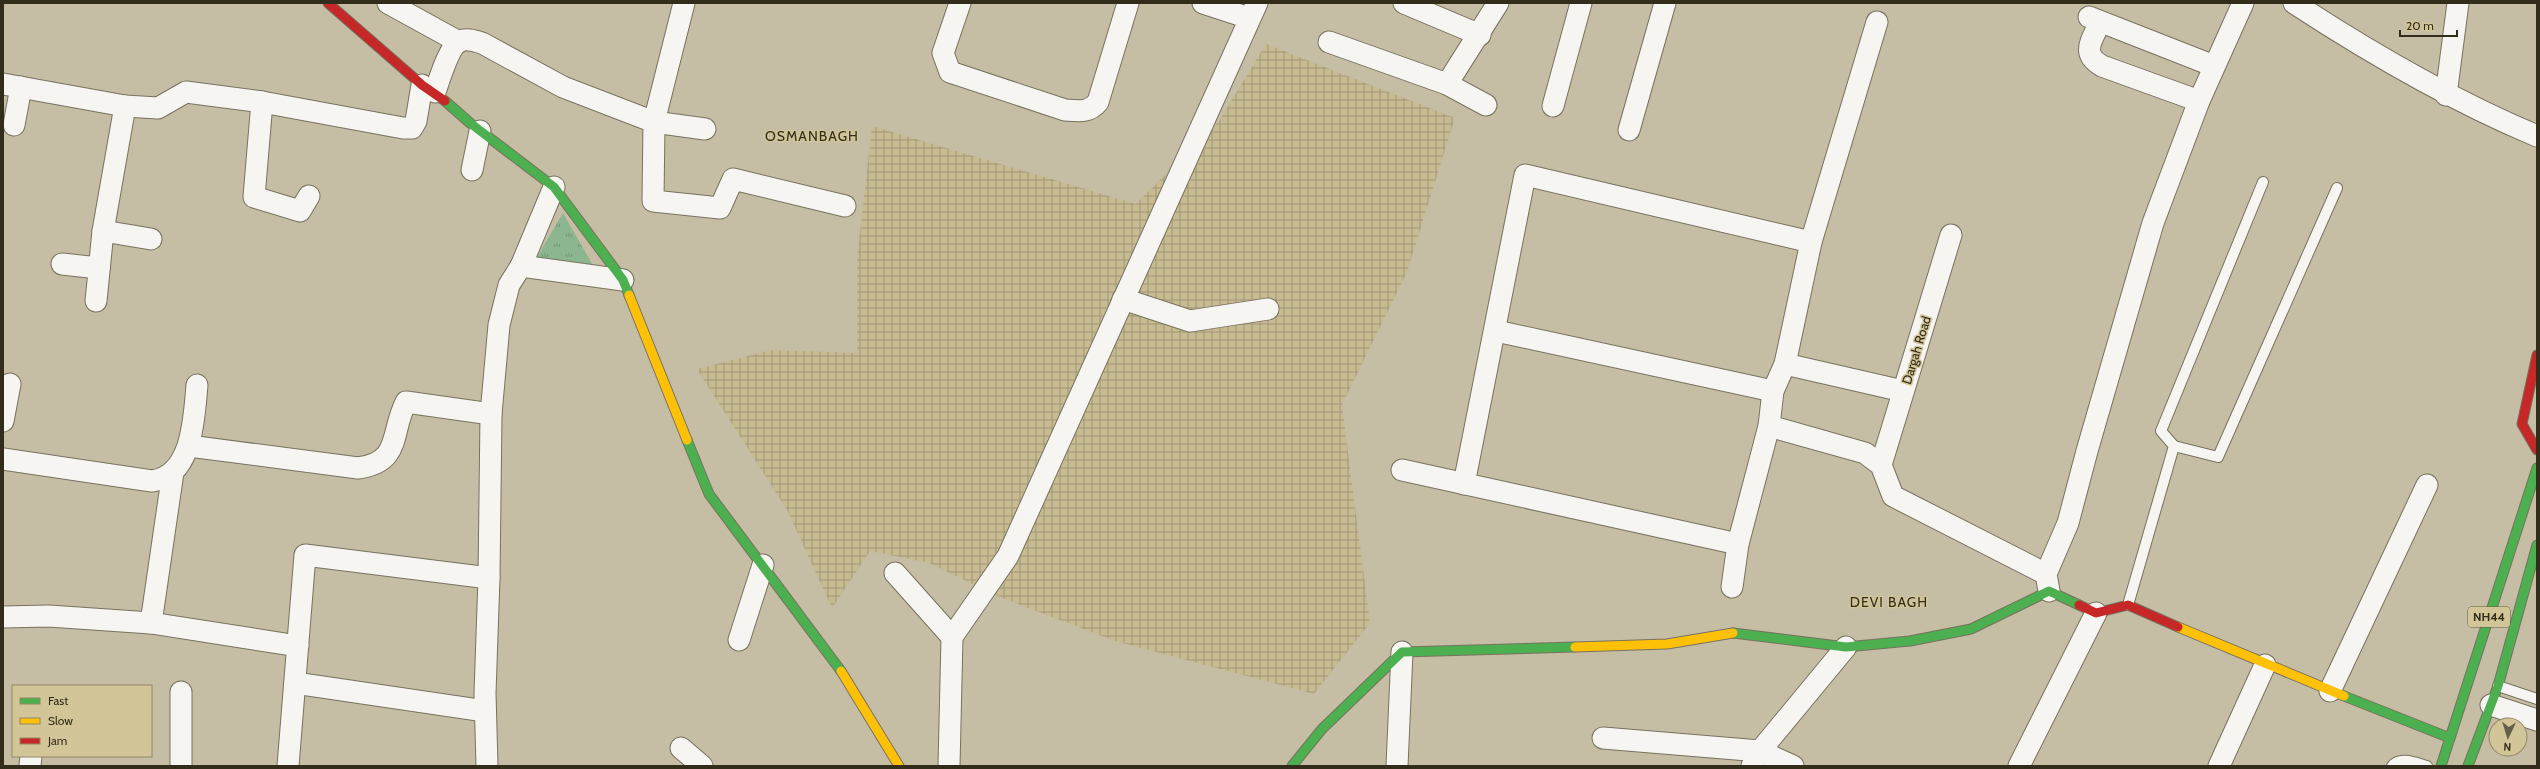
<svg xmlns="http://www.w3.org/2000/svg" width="2540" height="769" viewBox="0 0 2540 769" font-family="Cabin,sans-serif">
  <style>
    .industrial { fill: url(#industrial-grid) }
    .park { fill: url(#park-tufts) }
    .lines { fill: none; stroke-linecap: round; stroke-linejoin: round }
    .lane-casing { stroke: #78725f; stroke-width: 12 }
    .street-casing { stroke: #78725f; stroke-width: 23 }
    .fast-casing { stroke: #78725f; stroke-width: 11 }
    .slow-casing { stroke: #78725f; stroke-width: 11 }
    .jam-casing { stroke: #78725f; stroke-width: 11 }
    .lane { stroke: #f6f5f1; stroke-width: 10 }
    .street { stroke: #f6f5f1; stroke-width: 21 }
    .fast { stroke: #4caf50; stroke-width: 9 }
    .slow { stroke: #ffc107; stroke-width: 9 }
    .jam { stroke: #c62828; stroke-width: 9 }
    .labels { text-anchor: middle; stroke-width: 3; stroke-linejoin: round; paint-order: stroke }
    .shield { fill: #d2c597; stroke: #625b40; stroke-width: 1 }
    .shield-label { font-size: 12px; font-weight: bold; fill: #322d1b }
    .street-label { font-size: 13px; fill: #322d1b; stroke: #d2c597 }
    .neighbourhood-label { font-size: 14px; letter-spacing: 1px; fill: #322d1b; stroke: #d2c597 }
  </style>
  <defs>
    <pattern id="industrial-grid" width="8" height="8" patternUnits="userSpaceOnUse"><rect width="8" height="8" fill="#c7bb92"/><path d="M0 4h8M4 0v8" fill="none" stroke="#a29876"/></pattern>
    <pattern id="park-tufts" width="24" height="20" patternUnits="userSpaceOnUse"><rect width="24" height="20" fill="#8cb68f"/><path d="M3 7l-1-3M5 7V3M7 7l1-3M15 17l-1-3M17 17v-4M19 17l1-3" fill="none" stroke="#739474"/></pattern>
  </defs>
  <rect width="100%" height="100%" fill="#c5bda4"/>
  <polygon class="industrial" points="1266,44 1455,118 1407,272 1342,405 1370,623 1314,694 1115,641 1002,598 929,563 870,551 832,608 787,510 697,369 771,350 857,353 857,259 872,126 1136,204 1219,121"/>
  <polygon class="park" points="563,213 603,283 528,272"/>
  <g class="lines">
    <g class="lane-casing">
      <g id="lane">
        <polyline points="2174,446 2218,457 2337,188"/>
        <polyline points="2128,605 2174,446 2161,431 2263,182"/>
        <polyline points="2498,686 2537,699"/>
        <path d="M2392 766C2400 756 2416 763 2427 766"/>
      </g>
    </g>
    <g class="street-casing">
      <g id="street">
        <polyline points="388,3 459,42"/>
        <polyline points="684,3 654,122 705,129"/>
        <path d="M960 3 943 53 950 72 1065 110C1079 111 1089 113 1098 102L1128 3"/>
        <polyline points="1203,3 1249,18"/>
        <polyline points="1404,3 1480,35"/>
        <path d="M2294 3C2372 54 2451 100 2537 136"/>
        <polyline points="2089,17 2214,66"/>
        <path d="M2100 22C2092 41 2080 53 2102 66L2199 101"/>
        <polyline points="1329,42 1447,84 1486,105"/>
        <polyline points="3,84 125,106 158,108 186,92 262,102 403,128 412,128 416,121 422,85"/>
        <polyline points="1447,84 1498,3"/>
        <path d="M435 92C439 81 449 46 460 41 467 38 475 41 482 43L563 87 654 122 653 201 720 208 733 179 845 206"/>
        <polyline points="2446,95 2458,3"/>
        <polyline points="262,102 254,197 300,211 309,196"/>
        <polyline points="1553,106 1581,3"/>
        <polyline points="14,125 21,87"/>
        <polyline points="1629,130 1665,3"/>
        <polyline points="472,170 480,131"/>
        <polyline points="103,231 151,239"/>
        <polyline points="62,264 99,268"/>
        <polyline points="521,266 623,280"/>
        <polyline points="1123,299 1190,321 1268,309"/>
        <polyline points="96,301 103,231 125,106"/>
        <polyline points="1496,331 1773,391"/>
        <polyline points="1785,364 1903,391"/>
        <polyline points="3,421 10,384"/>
        <polyline points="1769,426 1865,453 1881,465 1893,496 2046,574"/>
        <path d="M189 446 358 468C402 462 390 433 406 402L491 414"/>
        <path d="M3 459 152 481C193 476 194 417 197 385"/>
        <polyline points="1881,465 1951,235"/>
        <polyline points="1402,470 1738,544"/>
        <polyline points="1464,484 1525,175 1811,242"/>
        <polyline points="895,573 952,637"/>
        <polyline points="1732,587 1738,544 1769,426 1773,391 1785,364 1811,242 1877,22"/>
        <polyline points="2049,591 2046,574 2068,523 2087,451 2153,223 2199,101 2243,3"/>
        <polyline points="3,617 49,616 151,623 298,646"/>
        <polyline points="151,623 173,472"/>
        <polyline points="739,640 763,565"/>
        <polyline points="295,683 485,711"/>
        <polyline points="2330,691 2427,485"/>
        <polyline points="2491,705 2537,720"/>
        <polyline points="1603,738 1760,751 1793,766"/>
        <polyline points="681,748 702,766"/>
        <polyline points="30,766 31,756"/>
        <polyline points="181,766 181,692"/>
        <polyline points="288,766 305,555 489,578"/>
        <polyline points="487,766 485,693 489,578 491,414 499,325 509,285 521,266 554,187"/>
        <polyline points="949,766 952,637 1008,556 1257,3"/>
        <polyline points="1397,766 1402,652"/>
        <polyline points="1752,766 1760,751 1846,647"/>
        <polyline points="2019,766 2096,613"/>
        <polyline points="2219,766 2265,665"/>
      </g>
    </g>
    <g class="fast-casing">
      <g id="fast">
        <polyline points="445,101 470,123 554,187 623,280 629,295"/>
        <polyline points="687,440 709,494 841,671"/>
        <polyline points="1733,633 1846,647 1910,641 1971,629 2049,591 2079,605"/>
        <polyline points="2344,696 2450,738"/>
        <polyline points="1292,766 1322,729 1402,652 1575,647"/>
        <polyline points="2441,766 2537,468"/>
        <polyline points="2468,766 2498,686 2537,545"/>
      </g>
    </g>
    <g class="slow-casing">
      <g id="slow">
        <polyline points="629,295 687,440"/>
        <polyline points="2178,627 2344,696"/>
        <polyline points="1575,647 1667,644 1733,633"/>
        <polyline points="841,671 899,766"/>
      </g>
    </g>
    <g class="jam-casing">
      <g id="jam">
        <polyline points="328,3 422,85 445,101"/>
        <polyline points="2537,355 2522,424 2537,450"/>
        <polyline points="2079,605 2096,613 2128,605 2178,627"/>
      </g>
    </g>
    <use href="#lane" class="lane"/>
    <use href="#street" class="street"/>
    <use href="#fast" class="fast"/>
    <use href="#slow" class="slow"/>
    <use href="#jam" class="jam"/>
  </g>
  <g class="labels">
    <rect class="shield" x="2468" y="607" width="42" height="20" rx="3"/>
    <g class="shield-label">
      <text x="2489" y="621">NH44</text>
    </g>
    <g class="street-label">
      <text transform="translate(1916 350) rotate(-73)" y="5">Dargah Road</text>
    </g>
    <g class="neighbourhood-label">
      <text x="812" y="141">OSMANBAGH</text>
      <text x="1889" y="607">DEVI BAGH</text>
    </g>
  </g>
  <rect width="2540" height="769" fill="none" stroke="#322d1b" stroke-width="8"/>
  <rect x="12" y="685" width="140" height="72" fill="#d2c597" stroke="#928865"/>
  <rect x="20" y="698" width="20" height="6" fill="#4caf50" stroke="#928865"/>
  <text x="48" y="705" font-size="12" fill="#322d1b">Fast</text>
  <rect x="20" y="718" width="20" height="6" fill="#ffc107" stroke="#928865"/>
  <text x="48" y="725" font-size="12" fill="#322d1b">Slow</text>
  <rect x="20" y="738" width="20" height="6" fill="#c62828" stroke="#928865"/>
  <text x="48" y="745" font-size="12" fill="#322d1b">Jam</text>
  <g transform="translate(2508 737) rotate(184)"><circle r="19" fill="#d2c597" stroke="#928865"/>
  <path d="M0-3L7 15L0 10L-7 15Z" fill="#655f4b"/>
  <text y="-6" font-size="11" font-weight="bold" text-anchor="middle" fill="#322d1b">N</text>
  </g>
  <path d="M2400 30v6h57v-6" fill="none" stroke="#322d1b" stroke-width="2"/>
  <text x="2406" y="30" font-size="12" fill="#322d1b" stroke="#d2c597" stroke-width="3" paint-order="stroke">20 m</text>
</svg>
